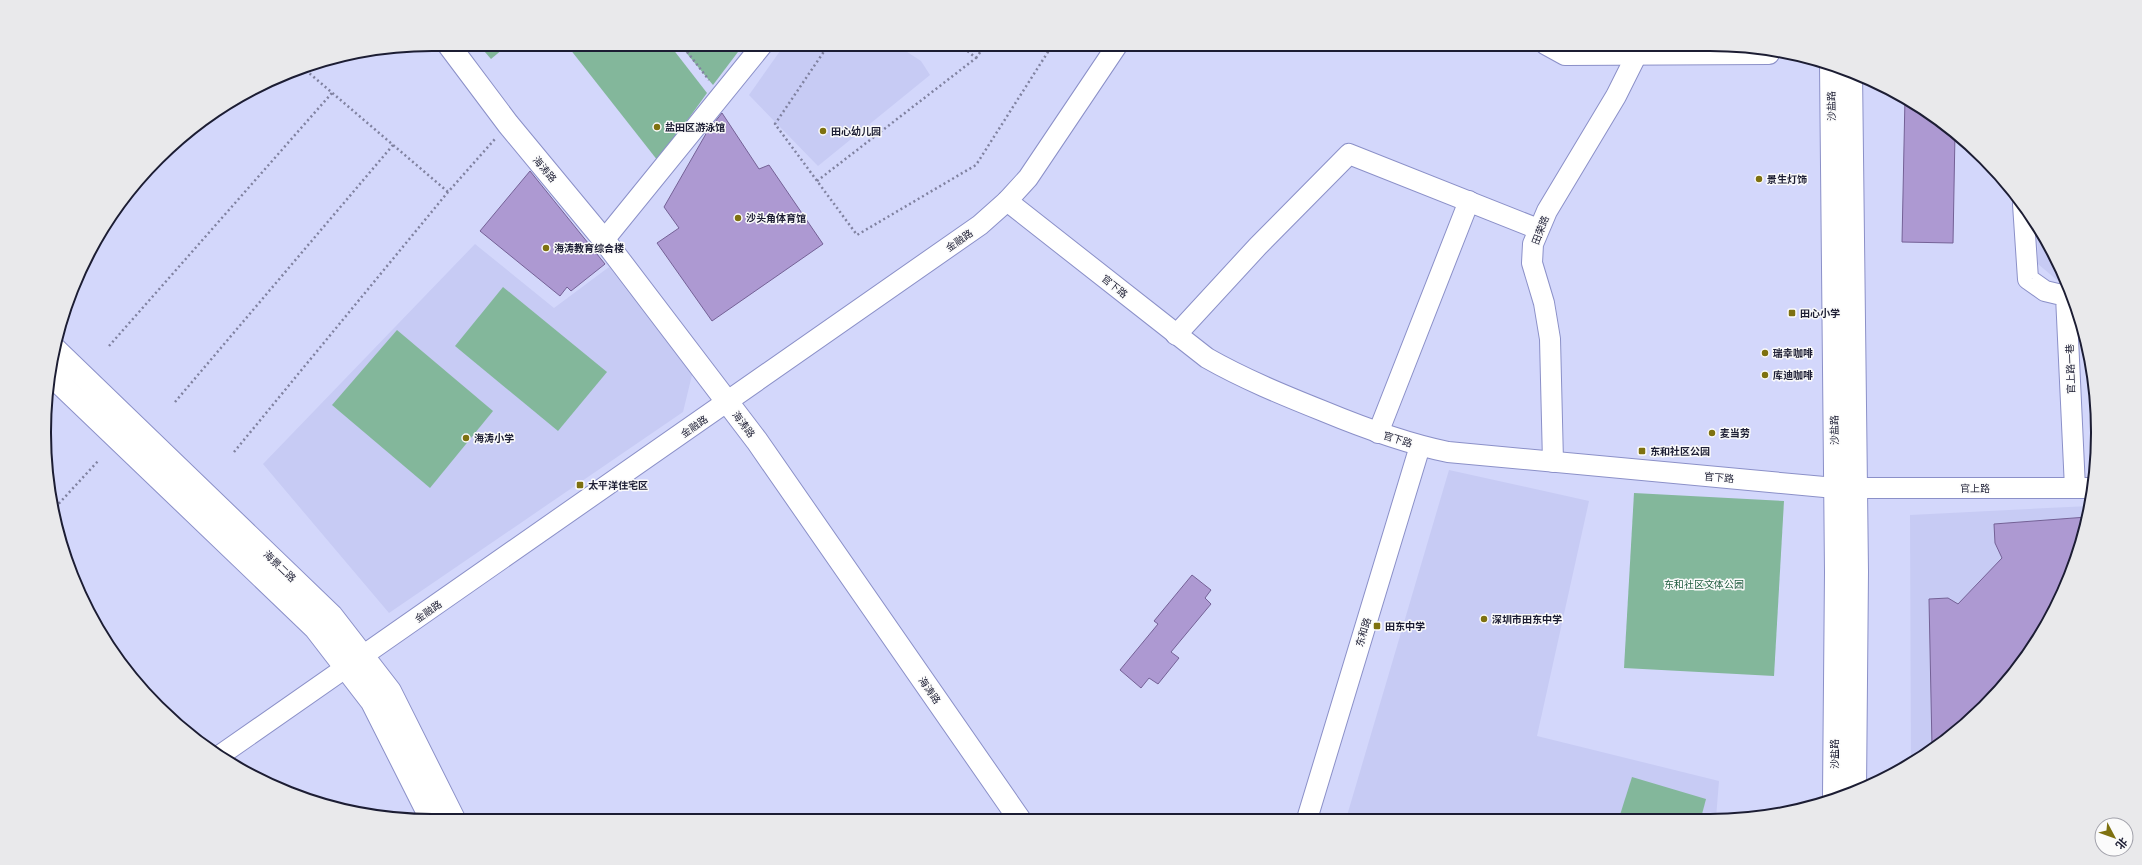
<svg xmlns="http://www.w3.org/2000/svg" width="2142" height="865" viewBox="0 0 2142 865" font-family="'IBM Plex Sans','Noto Sans SC',sans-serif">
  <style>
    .built { fill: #c7cbf4 }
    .green { fill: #83b79b }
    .building { fill: #ad99d2; stroke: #746196 }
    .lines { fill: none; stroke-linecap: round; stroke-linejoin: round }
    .street-casing { stroke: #8b90c8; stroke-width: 22 }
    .secondary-casing { stroke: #8b90c8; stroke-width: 24 }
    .path { stroke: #8082a0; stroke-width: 2.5; stroke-dasharray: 2 3; stroke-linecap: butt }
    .street { stroke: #fff; stroke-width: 20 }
    .secondary { stroke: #fff; stroke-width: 22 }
    .poi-dot { fill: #7e7110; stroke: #fbfbfb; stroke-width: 1.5 }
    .labels { text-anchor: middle; stroke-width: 3; stroke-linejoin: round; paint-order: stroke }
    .street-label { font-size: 10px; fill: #1c1d33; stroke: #fbfbfb }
    .poi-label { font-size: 10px; font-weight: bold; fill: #1c1d33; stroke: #fbfbfb; text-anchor: start }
    .park-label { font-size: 10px; fill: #205c40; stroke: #fbfbfb }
    .rim { fill: none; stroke: #1c1d33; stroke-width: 2 }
  </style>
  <rect width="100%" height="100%" fill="#d3d7fb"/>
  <g class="built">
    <polygon points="785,44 895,44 921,61 930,75 818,166 749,95"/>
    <polygon points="2037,227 2058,260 2065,280 2057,280 2038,264"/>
    <polygon points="475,244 554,308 609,267 692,375 683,412 389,613 263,464"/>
    <polygon points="1449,470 1589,501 1537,736 1719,781 1716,818 1346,819"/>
    <polygon points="2089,506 2077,557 2033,648 1965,725 1911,761 1910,515"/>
  </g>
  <g class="green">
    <polygon points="478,44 509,44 491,59"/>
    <polygon points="566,44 669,44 707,93 658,161"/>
    <polygon points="679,44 744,44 713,85"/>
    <polygon points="503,287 607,372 558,431 455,346"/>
    <polygon points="397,330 493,411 430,488 332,405"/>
    <polygon points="1634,493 1784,501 1774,676 1624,668"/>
    <polygon points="1632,777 1706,799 1701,818 1619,818"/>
  </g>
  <g class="building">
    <polygon points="1905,97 1955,133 1953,243 1902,242"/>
    <polygon points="722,113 759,169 769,165 823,244 712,321 657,243 679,228 664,207 707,132"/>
    <polygon points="530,171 605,264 571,291 567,287 560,296 480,231"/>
    <polygon points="2087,517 2077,557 2046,622 2032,637 2035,643 2033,648 1965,725 1932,747 1929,599 1948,598 1958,604 2002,558 1995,543 1994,524"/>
    <polygon points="1192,575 1211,590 1205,598 1211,604 1171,652 1179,658 1158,684 1149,678 1141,688 1120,670 1158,624 1154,621"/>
  </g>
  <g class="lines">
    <g class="street-casing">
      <g id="street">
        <polyline points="1545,44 1565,55 1769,54"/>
        <path d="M1007 201 1207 358C1244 379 1283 395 1323 411 1364 428 1404 443 1448 452L1835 488H2094"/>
        <polyline points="2023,204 2028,279 2045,291 2066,296 2075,488"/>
        <polyline points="604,240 763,44"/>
        <polyline points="1176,335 1258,246 1349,154 1538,229"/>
        <polyline points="1378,433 1469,201"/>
        <polyline points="1553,462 1550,339 1544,303 1532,263 1533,244 1547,211 1616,96 1637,54 1634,44"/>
        <polyline points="219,756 980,225 1007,201 1028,178 1118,44"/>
        <polyline points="1307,819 1420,446"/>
      </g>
    </g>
    <g class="secondary-casing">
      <g id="secondary">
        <polyline points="448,44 508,124 604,240 757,441 1020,820"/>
        <polyline points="1831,64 1836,572 1834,795"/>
        <polyline points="1851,72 1857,572 1855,789"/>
        <polyline points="55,349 332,616 390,691 455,821"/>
        <polyline points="49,373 315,628 372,702 432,821"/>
      </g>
    </g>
    <g class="path">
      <polyline points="681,44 709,80"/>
      <polyline points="829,44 775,124 857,235 976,165 1053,44"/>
      <polyline points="976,58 986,44"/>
      <polyline points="302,67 448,192"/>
      <polyline points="817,181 976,58 959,44"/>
      <polyline points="109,346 332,93"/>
      <polyline points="175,402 393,145"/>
      <polyline points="234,452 448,192 495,139"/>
      <polyline points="52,511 99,460"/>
    </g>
    <use href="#street" class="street"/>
    <use href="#secondary" class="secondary"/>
  </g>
  <g class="poi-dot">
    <circle cx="657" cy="127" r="4"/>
    <circle cx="823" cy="131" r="4"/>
    <circle cx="1759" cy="179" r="4"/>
    <circle cx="738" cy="218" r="4"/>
    <circle cx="546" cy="248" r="4"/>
    <rect x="1788" y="309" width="8" height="8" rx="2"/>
    <circle cx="1765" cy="353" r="4"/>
    <circle cx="1765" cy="375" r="4"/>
    <circle cx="1712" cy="433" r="4"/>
    <circle cx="466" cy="438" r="4"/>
    <rect x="1638" y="447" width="8" height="8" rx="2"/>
    <rect x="576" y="481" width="8" height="8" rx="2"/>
    <circle cx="1484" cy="619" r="4"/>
    <rect x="1373" y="622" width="8" height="8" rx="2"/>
  </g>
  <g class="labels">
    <g class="street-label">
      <text transform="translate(1831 106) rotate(-91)" y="4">沙盐路</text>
      <text transform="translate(545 169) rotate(50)" y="4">海涛路</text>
      <text transform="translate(1540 230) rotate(-69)" y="4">田荣路</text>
      <text transform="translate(959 240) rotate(-35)" y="4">金融路</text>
      <text transform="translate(1115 286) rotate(39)" y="4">官下路</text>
      <text transform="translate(2070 369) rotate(-92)" y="4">官上路一巷</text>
      <text transform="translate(744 424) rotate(53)" y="4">海涛路</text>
      <text transform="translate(694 426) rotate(-35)" y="4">金融路</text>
      <text transform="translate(1834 430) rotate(-91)" y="4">沙盐路</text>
      <text transform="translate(1398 439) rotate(17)" y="4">官下路</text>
      <text transform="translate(1719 477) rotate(5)" y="4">官下路</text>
      <text x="1975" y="492">官上路</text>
      <text transform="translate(280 566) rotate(44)" y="4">海景二路</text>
      <text transform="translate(428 611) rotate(-35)" y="4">金融路</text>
      <text transform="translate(1363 632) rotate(-73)" y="4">东和路</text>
      <text transform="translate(930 690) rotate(55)" y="4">海涛路</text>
      <text transform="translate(1834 754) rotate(-90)" y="4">沙盐路</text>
    </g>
    <g class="poi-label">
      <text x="665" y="131">盐田区游泳馆</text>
      <text x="831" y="135">田心幼儿园</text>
      <text x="1767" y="183">景生灯饰</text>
      <text x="746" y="222">沙头角体育馆</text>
      <text x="554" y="252">海涛教育综合楼</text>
      <text x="1800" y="317">田心小学</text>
      <text x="1773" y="357">瑞幸咖啡</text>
      <text x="1773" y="379">库迪咖啡</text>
      <text x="1720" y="437">麦当劳</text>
      <text x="474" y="442">海涛小学</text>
      <text x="1650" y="455">东和社区公园</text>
      <text x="588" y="489">太平洋住宅区</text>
      <text x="1492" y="623">深圳市田东中学</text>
      <text x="1385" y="630">田东中学</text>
    </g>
    <g class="park-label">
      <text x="1704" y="588">东和社区文体公园</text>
    </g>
  </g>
  <path d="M0 0H2142V865H0ZM432 51H1710A381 381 0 0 1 2091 432V433A381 381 0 0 1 1710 814H432A381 381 0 0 1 51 433V432A381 381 0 0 1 432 51Z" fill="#e9e9eb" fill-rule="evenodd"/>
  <path class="rim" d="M432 51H1710A381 381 0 0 1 2091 432V433A381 381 0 0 1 1710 814H432A381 381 0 0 1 51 433V432A381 381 0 0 1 432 51Z"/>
  <g transform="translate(2114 837) rotate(131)"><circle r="19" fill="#fbfbfb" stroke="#a2a2ab"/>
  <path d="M0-3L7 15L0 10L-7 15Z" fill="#7e7110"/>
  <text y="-6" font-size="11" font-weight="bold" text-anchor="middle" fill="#1c1d33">北</text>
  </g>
</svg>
